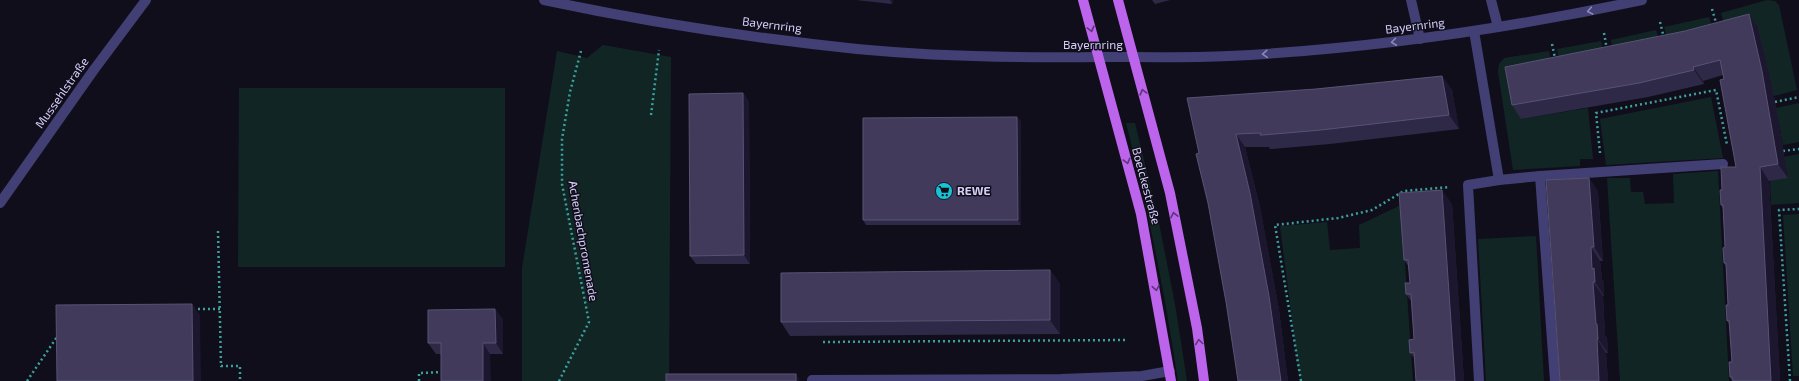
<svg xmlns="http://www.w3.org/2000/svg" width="1799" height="381" viewBox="0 0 1799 381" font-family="'Exo 2',sans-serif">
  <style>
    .green { fill: #122525 }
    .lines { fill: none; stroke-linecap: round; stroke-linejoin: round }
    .path { stroke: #3ba19d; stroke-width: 2.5; stroke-dasharray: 2 3; stroke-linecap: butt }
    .minor { stroke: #423f75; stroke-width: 10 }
    .major { stroke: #bc64eb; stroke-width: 10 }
    .wall { fill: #2f2948 }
    .shaded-wall { fill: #1c162f }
    .building { fill: #413a5b; stroke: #585274 }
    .oneway { stroke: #8c87b7 }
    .oneway2 { stroke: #5e3579 }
    .labels { text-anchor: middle; stroke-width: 3; stroke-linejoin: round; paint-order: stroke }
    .street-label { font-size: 12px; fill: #d5cff9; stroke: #110e1c }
    .poi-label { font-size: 12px; font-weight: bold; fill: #d5cff9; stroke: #110e1c; text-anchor: start }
  </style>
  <rect width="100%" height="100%" fill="#110e1c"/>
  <g class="green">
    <polygon points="1767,0 1775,1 1779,5 1797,90 1774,96 1727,36 1721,13"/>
    <polygon points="1709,17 1712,27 1670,49 1664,27"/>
    <polygon points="1656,30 1662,51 1615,61 1611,40"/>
    <polygon points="1601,41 1606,63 1561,72 1557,49"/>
    <polygon points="603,45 671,57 669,381 522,381 522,268 557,51 587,58"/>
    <polygon points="1549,51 1553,73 1521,119 1588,108 1593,159 1580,159 1580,166 1513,170 1498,72 1499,64 1504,58"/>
    <polygon points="239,88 505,88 505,267 238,267"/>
    <polygon points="1711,97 1723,158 1606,165 1600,119"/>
    <polygon points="1799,103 1799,142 1783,145 1776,108"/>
    <path d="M1126 123H1135L1158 218 1175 304 1187 381H1178C1165 294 1148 208 1126 123Z"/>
    <polygon points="1799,154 1799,203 1771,205 1770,180 1788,177 1784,157"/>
    <polygon points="1718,171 1729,381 1620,381 1607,178 1630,178 1631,192 1643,192 1645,204 1674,203 1673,174"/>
    <polygon points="1401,205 1413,381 1300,381 1280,226 1327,222 1330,250 1360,248 1359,225"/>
    <polygon points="1799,214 1799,376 1793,376 1783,215"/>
    <polygon points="1536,236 1544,381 1486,381 1478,239"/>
  </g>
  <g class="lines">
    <g class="path">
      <polyline points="1712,9 1717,26"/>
      <polyline points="1660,22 1664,38"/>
      <polyline points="1604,33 1607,50"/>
      <polyline points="1552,44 1555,58"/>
      <polyline points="1775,102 1799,97"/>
      <polyline points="651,115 659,50"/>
      <polyline points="1783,151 1799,149"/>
      <polyline points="1600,153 1596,113 1716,90 1727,145"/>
      <polyline points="218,231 221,366 240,366 240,381"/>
      <polyline points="193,309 220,309"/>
      <polyline points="823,342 1127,340"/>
      <polyline points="27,381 57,337"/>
      <polyline points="419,381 419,373 444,372"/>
      <polyline points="559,381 589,322 562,184 562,139 570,92 581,51"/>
      <polyline points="1301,381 1275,225 1338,218 1372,210 1404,191 1450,187"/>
      <polyline points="1790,381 1779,210 1799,209"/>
    </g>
    <g class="minor">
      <path d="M544 0C647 22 752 38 857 49 939 57 1020 58 1102 57 1144 57 1187 58 1229 56 1368 49 1506 29 1642 0"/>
      <polyline points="1411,0 1420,39"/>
      <polyline points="1491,0 1498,27"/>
      <polyline points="1474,31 1499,180"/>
      <polyline points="1540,176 1723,164"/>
      <polyline points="0,203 93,71 146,0"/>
      <polyline points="812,380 1061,379 1142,376 1170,371"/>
      <polyline points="1479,381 1468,185 1499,180 1540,176 1555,381"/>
    </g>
    <g class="major">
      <polyline points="1083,0 1141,214 1171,381"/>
      <polyline points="1118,0 1170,193 1197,328 1204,381"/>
    </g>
  </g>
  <g class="wall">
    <polygon points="856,0 893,0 892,4"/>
    <polygon points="1152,0 1170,0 1155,4"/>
    <polygon points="1758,28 1772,85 1788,178 1769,181 1780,381 1732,381 1730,377 1732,362 1729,324 1727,321 1728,305 1726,267 1724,263 1725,247 1723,209 1721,205 1722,190 1736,167 1723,75 1703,81 1704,84 1648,97 1521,119 1512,105"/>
    <polygon points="1442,76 1452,90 1459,129 1330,144 1272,149 1270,149 1269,147 1245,147 1260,207 1279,310 1288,381 1238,381 1234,354 1226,302 1199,153 1316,89"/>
    <polygon points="743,93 749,102 750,264 696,264 690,256"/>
    <polygon points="1021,121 1021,225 866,225 863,220"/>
    <polygon points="1589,178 1598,192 1603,261 1600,261 1602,280 1604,282 1604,296 1603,296 1605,335 1607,338 1608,353 1606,353 1608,381 1560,381"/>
    <polygon points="1452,204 1464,381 1416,381 1415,359 1410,353 1414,339 1411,301 1406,294 1410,283 1409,267 1404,260"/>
    <polygon points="1050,270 1060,284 1060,334 790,336 781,322"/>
    <polygon points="495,309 503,320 503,354 436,354 428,343"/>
  </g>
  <g class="shaded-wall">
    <polygon points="890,0 893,0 892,4"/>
    <polygon points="1749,14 1758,28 1772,85 1788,178 1778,164"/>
    <polygon points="1693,67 1703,81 1704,84 1694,70"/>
    <polygon points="1442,76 1452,90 1459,129 1449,115"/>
    <polygon points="743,93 749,102 750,264 744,255"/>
    <polygon points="1017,117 1021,121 1021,225 1018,220"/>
    <polygon points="1236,134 1245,147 1260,207 1279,310 1288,381 1281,381"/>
    <polygon points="1760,167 1769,181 1780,381 1771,381"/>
    <polygon points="1589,178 1598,192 1603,261 1594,247"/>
    <polygon points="1442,190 1452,204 1464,381 1455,381"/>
    <polygon points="1591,247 1600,261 1602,280 1604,282 1604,296 1595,282 1592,269"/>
    <polygon points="1050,270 1060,284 1060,334 1050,320"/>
    <polygon points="1593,282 1603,296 1605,335 1607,338 1608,353 1598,339 1596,324"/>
    <polygon points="192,304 200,315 201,381 193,381"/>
    <polygon points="495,309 503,320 503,354 496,343"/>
    <polygon points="1597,339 1606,353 1608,381 1599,381"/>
    <polygon points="483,343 490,354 491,381 483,381"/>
    <polygon points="796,374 799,379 799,381 796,381"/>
  </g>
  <g class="building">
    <polygon points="1749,14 1762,71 1778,164 1760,167 1771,381 1733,381 1732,377 1730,377 1729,362 1732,362 1729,320 1727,321 1726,305 1728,305 1726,263 1724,263 1723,248 1725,247 1723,205 1721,205 1720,190 1722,190 1721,167 1736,167 1720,80 1724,79 1720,60 1693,67 1694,70 1639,83 1512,105 1505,67 1685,31"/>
    <polygon points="1442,76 1449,115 1321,130 1263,135 1260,135 1261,133 1236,134 1250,193 1269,296 1281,381 1238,381 1234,354 1226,302 1208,203 1196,154 1199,153 1187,98 1316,89"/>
    <polygon points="743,93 744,255 690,256 689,94"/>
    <polygon points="1017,117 1018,220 863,220 863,118"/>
    <polygon points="1589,178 1594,247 1591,247 1592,269 1594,268 1595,282 1593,282 1596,324 1597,324 1598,339 1597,339 1599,381 1560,381 1546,180"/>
    <polygon points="1442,190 1455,381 1416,381 1414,352 1410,353 1409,340 1414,339 1411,294 1406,294 1405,283 1410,283 1408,260 1404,260 1399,193"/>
    <polygon points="1050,270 1050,320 781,322 781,273"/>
    <polygon points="192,304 193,381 57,381 56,305"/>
    <polygon points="495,309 496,343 483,343 483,381 441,381 441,343 428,343 428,310"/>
    <rect x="666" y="374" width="130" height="7"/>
  </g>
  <defs><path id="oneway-chevron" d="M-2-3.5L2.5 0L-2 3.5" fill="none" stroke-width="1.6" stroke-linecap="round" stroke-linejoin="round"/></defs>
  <g class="oneway">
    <use href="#oneway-chevron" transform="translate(1590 11) rotate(169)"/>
    <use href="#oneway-chevron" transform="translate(1394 42) rotate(173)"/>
    <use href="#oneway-chevron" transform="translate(1265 54) rotate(176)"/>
  </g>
  <g class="oneway2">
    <use href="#oneway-chevron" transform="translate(1091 29) rotate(75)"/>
    <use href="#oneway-chevron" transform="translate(1143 92) rotate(-105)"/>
    <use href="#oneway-chevron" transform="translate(1127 161) rotate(75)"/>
    <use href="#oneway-chevron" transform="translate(1174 215) rotate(-102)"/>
    <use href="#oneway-chevron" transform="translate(1156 288) rotate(80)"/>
    <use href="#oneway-chevron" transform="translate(1199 342) rotate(-98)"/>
  </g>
  <defs>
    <g id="supermarket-disc" transform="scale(0.9)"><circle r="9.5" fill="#1bc0d9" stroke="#110e1c"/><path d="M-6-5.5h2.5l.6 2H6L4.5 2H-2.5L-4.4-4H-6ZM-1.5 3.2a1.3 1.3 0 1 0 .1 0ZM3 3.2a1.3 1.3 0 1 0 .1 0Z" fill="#111"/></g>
  </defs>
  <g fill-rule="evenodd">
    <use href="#supermarket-disc" x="944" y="191"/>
  </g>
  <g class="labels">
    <g class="street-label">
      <text transform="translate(772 25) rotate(7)" y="4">Bayernring</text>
      <text transform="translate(1415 26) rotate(-7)" y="4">Bayernring</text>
      <text x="1093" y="49">Bayernring</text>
      <text transform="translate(62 93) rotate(-55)" y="4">Mussehlstraße</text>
      <text transform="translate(1146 186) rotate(75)" y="4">Boelckestraße</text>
      <text transform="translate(583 241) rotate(80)" y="4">Achenbachpromenade</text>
    </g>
    <g class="poi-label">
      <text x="957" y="195">REWE</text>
    </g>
  </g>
</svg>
